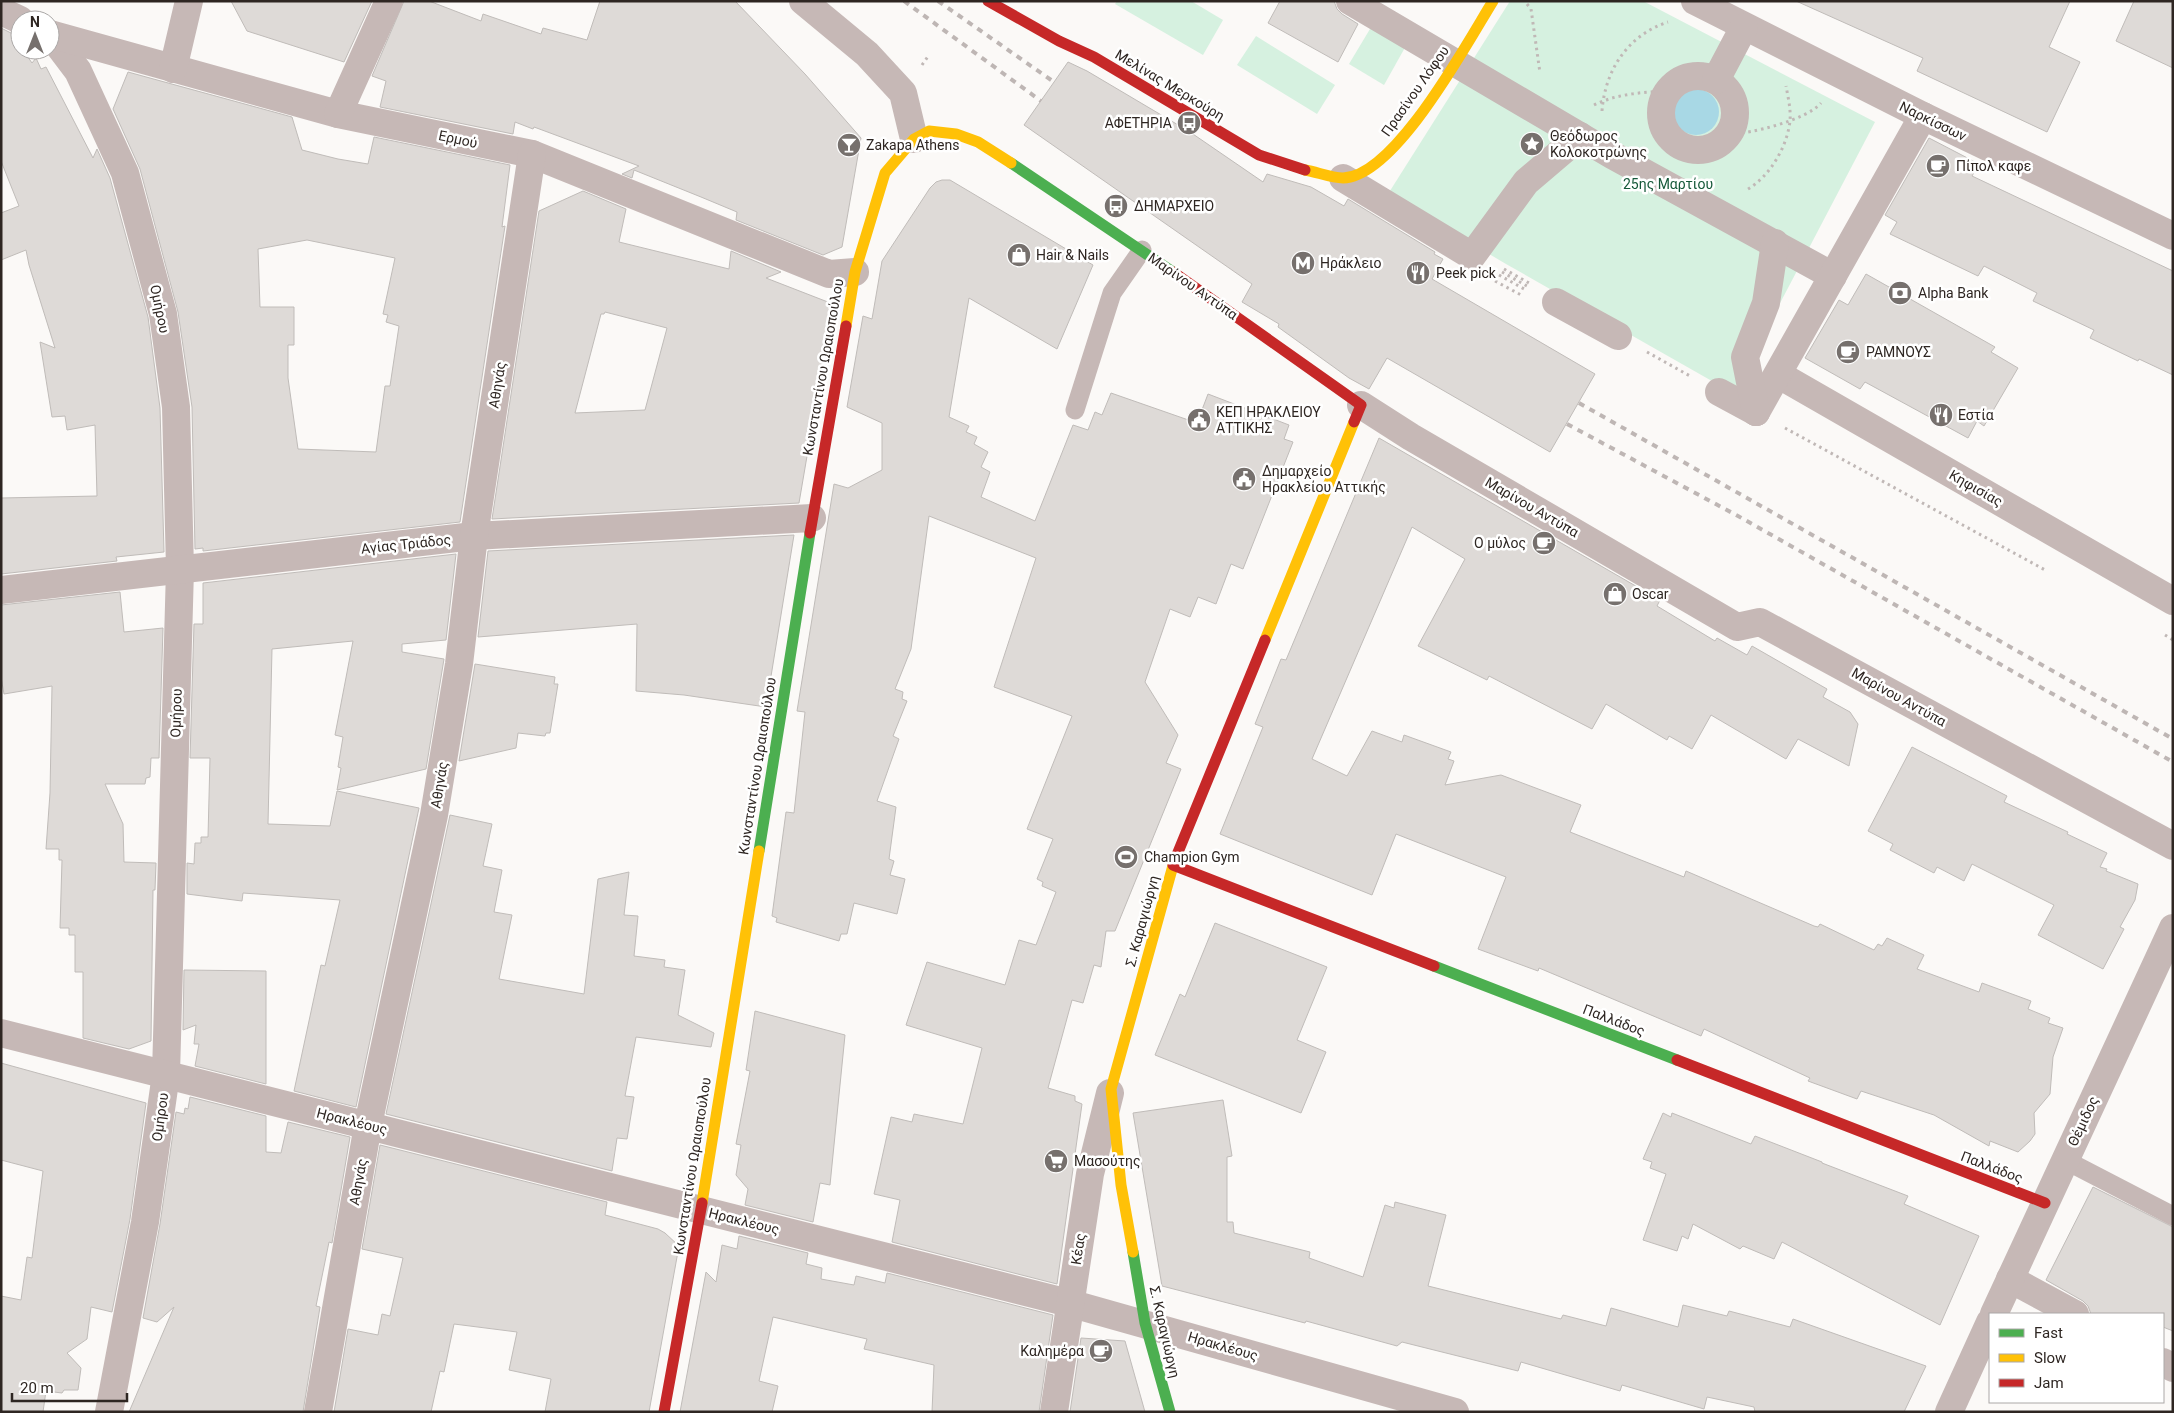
<svg xmlns="http://www.w3.org/2000/svg" width="2174" height="1413" viewBox="0 0 2174 1413" font-family="Roboto,sans-serif">
  <style>
    .green { fill: #d6f1e0 }
    .water { fill: #a8d8e5 }
    .building { fill: #dedad7; stroke: #c0bcb9; fill-rule: evenodd }
    .lines { fill: none; stroke-linecap: round; stroke-linejoin: round }
    .path { stroke: #c0b8b6; stroke-width: 3; stroke-dasharray: 2.5 4; stroke-linecap: butt }
    .lane { stroke: #c6b8b6; stroke-width: 19 }
    .street { stroke: #c6b8b6; stroke-width: 28 }
    .fast { stroke: #4caf50; stroke-width: 11 }
    .slow { stroke: #ffc107; stroke-width: 11 }
    .jam { stroke: #c62828; stroke-width: 11 }
    .rail { stroke: #beb6b4; stroke-width: 4; stroke-dasharray: 6 6; stroke-linecap: butt }
    .labels { text-anchor: middle; stroke-width: 5; stroke-linejoin: round; paint-order: stroke }
    .street-label { font-size: 14px; fill: #2e2622; stroke: #fff }
    .poi-label { font-size: 14px; fill: #2e2622; stroke: #fff; text-anchor: start }
    .park-label { font-size: 14px; fill: #155839; stroke: #fff }
  </style>
  <rect width="100%" height="100%" fill="#fbf9f7"/>
  <g class="green">
    <polygon points="1117,1 1191,1 1223,20 1203,55 1115,4"/>
    <polygon points="1510,1 1643,1 1875,122 1733,393 1506,264 1388,194"/>
    <polygon points="1373,24 1407,44 1384,85 1349,64"/>
    <polygon points="1256,36 1335,85 1317,114 1237,65"/>
  </g>
  <circle class="water" cx="1696" cy="112" r="23"/>
  <g class="building">
    <polygon points="231,1 372,1 344,62 247,31"/>
    <polygon points="404,1 429,1 481,21 483,14 541,34 543,28 587,40 600,1 735,1 805,74 861,138 842,247 823,255 736,220 737,212 701,197 634,170 632,178 622,174 639,166 534,127 533,129 515,122 513,134 380,107 386,81 372,76"/>
    <polygon points="1280,1 1334,1 1337,9 1342,14 1358,24 1338,62 1268,23"/>
    <polygon points="1796,1 2070,1 2049,47 2080,62 2047,132 1917,71 1923,58"/>
    <polygon points="2134,1 2173,1 2173,68 2116,41"/>
    <polygon points="1,28 11,33 20,46 20,50 23,50 32,63 36,58 41,69 46,67 93,158 97,149 110,178 148,317 160,408 164,552 116,557 117,561 1,574 1,498 97,496 95,425 67,430 65,416 52,417 40,342 55,348 29,265 26,250 1,260 1,213 19,206 1,161"/>
    <polygon points="1068,62 1087,71 1190,132 1263,182 1267,174 1311,187 1344,206 1348,199 1435,252 1434,254 1443,259 1432,279 1595,374 1550,452 1387,358 1369,389 1349,378 1278,327 1279,324 1242,302 1252,284 1024,125"/>
    <path d="M128 72 292 117 302 150 338 159 368 164 374 137 510 165 502 227 505 226 460 522 203 551V548L195 549 192 407 178 312 140 169 113 109ZM307 240 395 258 383 314 388 315 386 322 399 326 390 386H385L376 452 298 449 288 378V345H294V307H260L258 249Z"/>
    <polygon points="1929,138 1979,164 1972,176 2173,271 2173,375 2139,359 2138,361 2090,338 2094,330 2033,301 2037,293 1984,266 1978,276 1890,234 1897,222 1885,215"/>
    <polygon points="942,180 950,180 1093,265 1057,349 969,298 949,417 969,426 966,432 977,437 974,444 988,452 981,467 990,472 981,497 1035,521 1073,425 1088,430 1095,412 1102,415 1111,393 1197,423 1208,394 1289,425 1284,439 1293,442 1243,569 1231,564 1216,604 1198,597 1190,617 1170,609 1145,682 1178,735 1166,763 1181,769 1115,931 1106,931 1101,967 1094,965 1083,1003 1072,1000 1048,1088 1075,1096 1075,1101 1082,1104 1057,1284 892,1242 900,1200 874,1194 891,1117 912,1122 914,1114 963,1124 982,1048 906,1025 927,962 1005,985 1019,940 1036,945 1056,892 1042,886 1043,882 1037,879 1053,839 1027,829 1072,716 994,687 1036,558 929,516 911,649 895,689 903,692 902,699 907,701 893,736 899,739 877,801 896,807 889,859 894,861 890,875 905,879 897,914 854,903 847,934 841,934 839,941 776,922 777,918 772,916 786,812 794,813 805,712 797,711 834,484 848,488 882,470 882,423 847,407 863,316 872,319 882,261 930,188 936,182"/>
    <path d="M583 191 626 209 619 242 729 269 731 251 781 272 766 278 833 304 799 503 492 519 539 211ZM605 312 667 328 645 410 575 413 601 314H604Z"/>
    <polygon points="1866,274 1995,347 1991,352 2018,368 1984,426 1977,421 1968,438 1865,382 1860,389 1805,358 1839,300 1848,305"/>
    <polygon points="1379,438 1660,600 1657,606 1715,641 1717,638 1747,655 1752,646 1827,689 1823,697 1850,712 1858,724 1849,766 1798,739 1786,759 1711,715 1692,749 1669,736 1667,740 1606,704 1592,729 1489,676 1487,680 1418,646 1465,559 1412,527 1312,759 1347,776 1372,731 1402,742 1404,735 1451,752 1448,759 1454,761 1445,785 1501,775 1581,805 1570,832 1684,877 1686,871 1814,926 1818,927 1820,924 1874,950 1878,944 1882,946 1887,938 1924,955 1917,969 1979,992 1982,983 2031,1001 2028,1009 2050,1018 2048,1023 2063,1028 2053,1057 2050,1094 2034,1113 2035,1134 2030,1141 2018,1152 1990,1141 1989,1146 1934,1115 1861,1091 1857,1099 1808,1081 1810,1078 1704,1029 1701,1036 1539,968 1538,971 1478,949 1506,877 1396,834 1372,895 1220,834 1263,727 1255,724 1281,659 1286,660"/>
    <polygon points="794,535 766,707 684,695 636,691 637,624 478,637 488,551"/>
    <polygon points="456,554 446,640 402,644 402,652 444,659 426,769 337,790 341,768 338,767 343,737 335,735 353,641 272,649 268,824 330,826 337,791 419,808 356,1107 294,1091 321,965 325,966 340,900 243,893 242,901 187,894 187,863 194,864 195,843 201,843 201,837 208,837 210,758 190,758 194,624 203,624 203,583"/>
    <polygon points="120,592 124,632 163,628 159,758 151,758 150,777 146,778 145,784 105,784 123,824 124,862 156,863 155,890 153,890 151,1041 129,1049 83,1038 83,972 75,972 75,935 69,935 69,928 60,928 62,860 59,860 59,849 46,849 50,793 52,686 4,694 1,677 1,605"/>
    <polygon points="475,664 555,677 554,684 558,684 550,733 546,733 545,736 518,733 516,748 459,761"/>
    <polygon points="1912,747 2007,796 2004,802 2068,832 2067,834 2107,853 2100,867 2107,869 2106,871 2138,884 2135,900 2120,927 2124,929 2103,969 2038,935 2054,905 1972,864 1964,881 1937,867 1934,873 1890,850 1893,844 1868,831"/>
    <polygon points="450,815 492,824 483,866 502,870 494,912 512,915 499,979 584,994 598,879 629,872 624,915 638,916 634,956 665,960 664,967 685,970 678,1015 714,1033 711,1047 636,1037 625,1096 634,1097 627,1139 617,1138 612,1171 386,1114"/>
    <polygon points="1215,923 1327,967 1297,1040 1326,1052 1301,1113 1155,1055 1180,994 1185,997"/>
    <polygon points="184,970 266,971 266,1084 195,1066 199,1044 194,1044 196,1025 183,1030"/>
    <polygon points="755,1011 845,1035 830,1185 820,1183 813,1222 745,1205 748,1189 736,1175 741,1145 736,1144 750,1071 746,1070"/>
    <polygon points="1,1063 146,1103 130,1219 112,1312 91,1307 87,1339 67,1353 81,1368 78,1390 64,1390 62,1393 46,1391 43,1412 1,1412 1,1296 21,1300 27,1257 32,1258 43,1171 1,1160"/>
    <polygon points="190,1097 266,1116 266,1152 281,1153 288,1122 350,1137 332,1243 329,1242 316,1306 320,1307 303,1412 129,1412 174,1307 157,1322 143,1318 160,1224 176,1112 184,1114 185,1108 188,1109"/>
    <polygon points="1223,1100 1232,1156 1227,1157 1227,1222 1233,1222 1234,1233 1310,1252 1309,1258 1363,1277 1385,1205 1394,1208 1395,1202 1446,1215 1428,1286 1561,1319 1563,1315 1606,1326 1611,1308 1678,1327 1683,1305 1727,1316 1729,1311 1790,1327 1793,1319 1926,1366 1904,1412 1755,1412 1754,1407 1707,1397 1704,1409 1622,1385 1620,1391 1521,1362 1518,1371 1402,1342 1397,1346 1306,1321 1305,1323 1162,1286 1133,1113"/>
    <polygon points="1663,1113 1671,1117 1672,1113 1751,1144 1755,1136 1822,1162 1822,1163 1908,1196 1904,1204 1979,1236 1940,1325 1782,1242 1774,1259 1743,1246 1740,1249 1693,1224 1688,1239 1682,1236 1677,1251 1643,1240 1666,1174 1650,1168 1652,1162 1643,1159"/>
    <polygon points="380,1145 607,1202 605,1215 658,1229 665,1233 679,1246 649,1412 545,1412 551,1379 509,1370 517,1332 454,1324 444,1372 440,1371 431,1412 334,1412 348,1329 378,1335 382,1314 390,1316 403,1258 362,1249"/>
    <polygon points="2093,1187 2173,1227 2173,1331 2163,1327 2163,1314 2091,1314 2088,1306 2083,1301 2046,1280"/>
    <polygon points="739,1236 808,1253 806,1264 822,1268 821,1279 854,1285 856,1276 885,1283 887,1273 1053,1315 1039,1412 932,1412 934,1365 864,1349 867,1339 773,1317 759,1381 778,1386 772,1412 680,1412 706,1272 716,1282 722,1245 737,1249"/>
    <polygon points="1081,1338 1125,1341 1145,1412 1070,1412"/>
  </g>
  <g class="lines">
    <g class="path">
      <polyline points="1527,4 1531,9 1540,73"/>
      <polyline points="922,65 929,55"/>
      <path d="M1594 105C1616 94 1643 92 1667 91"/>
      <path d="M1602 111C1605 70 1628 35 1668 22"/>
      <path d="M1729 134C1750 134 1807 120 1821 103"/>
      <path d="M1748 189C1770 176 1787 147 1790 121 1791 109 1788 97 1786 86"/>
      <polyline points="1504,269 1529,283"/>
      <polyline points="1502,272 1527,286"/>
      <polyline points="1499,275 1526,290"/>
      <polyline points="1495,281 1523,296"/>
      <polyline points="1647,352 1690,376"/>
      <polyline points="1785,428 2047,571"/>
      <polyline points="2165,635 2173,640"/>
    </g>
    <g class="lane">
      <polyline points="1075,410 1112,293 1142,250"/>
      <polyline points="2065,1160 2173,1216"/>
    </g>
    <g class="street">
      <polyline points="803,1 867,54 903,93 914,139"/>
      <polyline points="1350,1 1612,155 1833,276"/>
      <polyline points="1695,1 1923,116 2173,236"/>
      <polyline points="1,11 20,20"/>
      <polyline points="50,34 78,71 125,173 163,314 176,407 180,569 166,1074 145,1222 109,1412"/>
      <polyline points="50,34 338,114 532,154 829,274 855,272"/>
      <polyline points="173,69 189,1"/>
      <circle cx="1698" cy="113" r="37"/>
      <polyline points="1716,80 1744,27"/>
      <polyline points="338,114 389,1"/>
      <polyline points="1343,178 1472,256 1526,182 1580,136"/>
      <polyline points="1556,302 1618,336"/>
      <polyline points="1779,375 2173,601"/>
      <polyline points="1719,392 1756,412"/>
      <polyline points="1361,405 1411,437 1737,627 1760,622 2173,846"/>
      <polyline points="1756,412 1923,116"/>
      <polyline points="1756,412 1745,357 1766,303 1775,243"/>
      <polyline points="1,590 474,536 812,518"/>
      <polyline points="1,1033 1069,1303 1455,1412"/>
      <polyline points="2010,1279 2075,1314"/>
      <polyline points="1994,1314 2173,928"/>
      <polyline points="2163,1362 2173,1368"/>
      <polyline points="318,1412 368,1125 434,815 459,664 474,536 532,154"/>
      <polyline points="1054,1412 1090,1174 1110,1093"/>
      <polyline points="1949,1412 1990,1322"/>
    </g>
    <g class="fast">
      <polyline points="1011,163 1173,272"/>
      <polyline points="759,851 810,533"/>
      <polyline points="1434,966 1677,1060"/>
      <polyline points="1133,1252 1145,1323 1170,1412"/>
    </g>
    <g class="slow">
      <path d="M1305 170C1317 172 1331 178 1343 178 1395 177 1467 43 1493 1"/>
      <polyline points="846,326 855,272 885,173 914,139 929,131 956,134 978,142 1011,163"/>
      <polyline points="1265,640 1354,422"/>
      <polyline points="702,1203 759,851"/>
      <polyline points="1133,1252 1121,1185 1111,1089 1174,862"/>
    </g>
    <g class="jam">
      <polyline points="988,1 1059,41 1094,57 1259,155 1305,170"/>
      <polyline points="1173,272 1361,405 1354,422"/>
      <polyline points="810,533 846,326"/>
      <polyline points="1174,862 1265,640"/>
      <polyline points="1173,865 1434,966"/>
      <polyline points="1677,1060 2045,1203"/>
      <polyline points="664,1412 702,1203"/>
    </g>
    <g class="rail">
      <polyline points="904,1 1041,101"/>
      <polyline points="938,1 1054,82"/>
      <polyline points="1579,403 2173,739"/>
      <polyline points="1567,424 1738,516 2173,762"/>
    </g>
  </g>
  <defs>
    <g id="bus-disc" transform="scale(1.25)"><circle r="9.5" fill="#76706d" stroke="#fff"/><path d="M-5-6H5V4H4V6H2V4H-2V6H-4V4H-5ZM-3.5-4V0h7V-4ZM-3.5 1.2v1.5H-2V1.2ZM2 1.2v1.5H3.5V1.2Z" fill="#fff"/></g>
    <g id="sight-disc" transform="scale(1.25)"><circle r="9.5" fill="#76706d" stroke="#fff"/><path d="M0-6L1.8-2.2L6-1.7L2.9 1.2L3.7 5.4L0 3.3L-3.7 5.4L-2.9 1.2L-6-1.7L-1.8-2.2Z" fill="#fff"/></g>
    <g id="bar-disc" transform="scale(1.25)"><circle r="9.5" fill="#76706d" stroke="#fff"/><path d="M-6-5H6L.8 .8V4.5H3.5V6h-7V4.5H-.8V.8Z" fill="#fff"/></g>
    <g id="cafe-disc" transform="scale(1.25)"><circle r="9.5" fill="#76706d" stroke="#fff"/><path d="M-5.5-4.5H6V0H3Q3 3.5 0 3.5H-2.5Q-5.5 3.5-5.5 0ZM3-3.2v2h1.7v-2ZM-6 4.5H4V6H-6Z" fill="#fff"/></g>
    <g id="shop-disc" transform="scale(1.25)"><circle r="9.5" fill="#76706d" stroke="#fff"/><path d="M-5-2.5h2.3a2.7 3.5 0 0 1 5.4 0H5L5.5 6h-11ZM-1.5-2.5h3a1.5 2.3 0 0 0-3 0Z" fill="#fff"/></g>
    <g id="metro-disc" transform="scale(1.25)"><circle r="9.5" fill="#76706d" stroke="#fff"/><path d="M-5.5 5V-5H-3L0 0L3-5H5.5V5H3V-.5L0 4L-3-.5V5Z" fill="#fff"/></g>
    <g id="restaurant-disc" transform="scale(1.25)"><circle r="9.5" fill="#76706d" stroke="#fff"/><path d="M-5-6h1v4h1v-4h1v4h1v-4h1v5L-1.5 .5V6h-2V.5L-5-1ZM5-6V6H3V1.5H1.5Q1.5-4 5-6Z" fill="#fff"/></g>
    <g id="bank-disc" transform="scale(1.25)"><circle r="9.5" fill="#76706d" stroke="#fff"/><path d="M-6-4H6V4H-6ZM0-2.3a2.3 2.3 0 1 0 0 4.6a2.3 2.3 0 1 0 0-4.6Z" fill="#fff"/></g>
    <g id="civic-disc" transform="scale(1.25)"><circle r="9.5" fill="#76706d" stroke="#fff"/><path d="M-.6-6.5H3V-4.5H.6V-3L4-1V1h2V6H-6V1h2V-1L-.6-3ZM-1.2 2.5V6h2.4V2.5Z" fill="#fff"/></g>
    <g id="stadium-disc" transform="scale(1.25)"><circle r="9.5" fill="#76706d" stroke="#fff"/><path d="M0-5a6.5 5 0 1 0 0 10a6.5 5 0 1 0 0-10ZM-3.5-1.8h7v3.6h-7Z" fill="#fff"/></g>
    <g id="supermarket-disc" transform="scale(1.25)"><circle r="9.5" fill="#76706d" stroke="#fff"/><path d="M-6-5.5h2.5l.6 2H6L4.5 2H-2.5L-4.4-4H-6ZM-1.5 3.2a1.3 1.3 0 1 0 .1 0ZM3 3.2a1.3 1.3 0 1 0 .1 0Z" fill="#fff"/></g>
  </defs>
  <g fill-rule="evenodd">
    <use href="#bus-disc" x="1189" y="123"/>
    <use href="#sight-disc" x="1532" y="144"/>
    <use href="#bar-disc" x="849" y="145"/>
    <use href="#cafe-disc" x="1938" y="166"/>
    <use href="#bus-disc" x="1116" y="206"/>
    <use href="#shop-disc" x="1019" y="255"/>
    <use href="#metro-disc" x="1303" y="263"/>
    <use href="#restaurant-disc" x="1418" y="273"/>
    <use href="#bank-disc" x="1900" y="293"/>
    <use href="#cafe-disc" x="1848" y="352"/>
    <use href="#restaurant-disc" x="1941" y="415"/>
    <use href="#civic-disc" x="1199" y="420"/>
    <use href="#civic-disc" x="1244" y="479"/>
    <use href="#cafe-disc" x="1544" y="543"/>
    <use href="#shop-disc" x="1615" y="594"/>
    <use href="#stadium-disc" x="1126" y="857"/>
    <use href="#supermarket-disc" x="1056" y="1161"/>
    <use href="#cafe-disc" x="1101" y="1351"/>
  </g>
  <g class="labels">
    <g class="street-label">
      <text transform="translate(1170 85) rotate(31)" y="5">Μελίνας Μερκούρη</text>
      <text transform="translate(1415 91) rotate(-55)" y="5">Πρασίνου Λόφου</text>
      <text transform="translate(1933 121) rotate(26)" y="5">Ναρκίσσων</text>
      <text transform="translate(458 139) rotate(12)" y="5">Ερμού</text>
      <text transform="translate(1193 286) rotate(35)" y="5">Μαρίνου Αντύπα</text>
      <text transform="translate(160 309) rotate(78)" y="5">Ομήρου</text>
      <text transform="translate(823 367) rotate(-80)" y="5">Κωνσταντίνου Ωραιοπούλου</text>
      <text transform="translate(497 385) rotate(-81)" y="5">Αθηνάς</text>
      <text transform="translate(1976 488) rotate(30)" y="5">Κηφισίας</text>
      <text transform="translate(1532 507) rotate(30)" y="5">Μαρίνου Αντύπα</text>
      <text transform="translate(406 544) rotate(-6)" y="5">Αγίας Τριάδος</text>
      <text transform="translate(1899 697) rotate(29)" y="5">Μαρίνου Αντύπα</text>
      <text transform="translate(176 713) rotate(-88)" y="5">Ομήρου</text>
      <text transform="translate(757 766) rotate(-81)" y="5">Κωνσταντίνου Ωραιοπούλου</text>
      <text transform="translate(439 785) rotate(-81)" y="5">Αθηνάς</text>
      <text transform="translate(1142 921) rotate(-75)" y="5">Σ. Καραγιώργη</text>
      <text transform="translate(1614 1020) rotate(21)" y="5">Παλλάδος</text>
      <text transform="translate(160 1117) rotate(-82)" y="5">Ομήρου</text>
      <text transform="translate(352 1121) rotate(14)" y="5">Ηρακλέους</text>
      <text transform="translate(2083 1121) rotate(-65)" y="5">Θέμιδος</text>
      <text transform="translate(692 1166) rotate(-81)" y="5">Κωνσταντίνου Ωραιοπούλου</text>
      <text transform="translate(1992 1167) rotate(21)" y="5">Παλλάδος</text>
      <text transform="translate(358 1182) rotate(-80)" y="5">Αθηνάς</text>
      <text transform="translate(744 1221) rotate(14)" y="5">Ηρακλέους</text>
      <text transform="translate(1078 1249) rotate(-81)" y="5">Κέας</text>
      <text transform="translate(1165 1332) rotate(77)" y="5">Σ. Καραγιώργη</text>
      <text transform="translate(1223 1346) rotate(16)" y="5">Ηρακλέους</text>
    </g>
    <g class="poi-label">
      <text x="1172" y="128" text-anchor="end">ΑΦΕΤΗΡΙΑ</text>
      <text x="1550" y="141">Θεόδωρος<tspan x="1550" dy="16">Κολοκοτρώνης</tspan></text>
      <text x="866" y="150">Zakapa Athens</text>
      <text x="1956" y="171">Πίπολ καφε</text>
      <text x="1134" y="211">ΔΗΜΑΡΧΕΙΟ</text>
      <text x="1036" y="260">Hair &amp; Nails</text>
      <text x="1320" y="268">Ηράκλειο</text>
      <text x="1436" y="278">Peek pick</text>
      <text x="1918" y="298">Alpha Bank</text>
      <text x="1866" y="357">ΡΑΜΝΟΥΣ</text>
      <text x="1216" y="417">ΚΕΠ ΗΡΑΚΛΕΙΟΥ<tspan x="1216" dy="16">ΑΤΤΙΚΗΣ</tspan></text>
      <text x="1958" y="420">Εστία</text>
      <text x="1262" y="476">Δημαρχείο<tspan x="1262" dy="16">Ηρακλείου Αττικής</tspan></text>
      <text x="1526" y="548" text-anchor="end">Ο μύλος</text>
      <text x="1632" y="599">Oscar</text>
      <text x="1144" y="862">Champion Gym</text>
      <text x="1074" y="1166">Μασούτης</text>
      <text x="1084" y="1356" text-anchor="end">Καλημέρα</text>
    </g>
    <g class="park-label">
      <text x="1668" y="189">25ης Μαρτίου</text>
    </g>
  </g>
  <rect width="2174" height="1413" fill="none" stroke="#2e2622" stroke-width="5"/>
  <rect x="1989" y="1313" width="175" height="90" fill="#ffffff" stroke="#aba8a7"/>
  <rect x="1999" y="1329" width="25" height="8" fill="#4caf50" stroke="#aba8a7"/>
  <text x="2034" y="1338" font-size="15" fill="#2e2622">Fast</text>
  <rect x="1999" y="1354" width="25" height="8" fill="#ffc107" stroke="#aba8a7"/>
  <text x="2034" y="1363" font-size="15" fill="#2e2622">Slow</text>
  <rect x="1999" y="1379" width="25" height="8" fill="#c62828" stroke="#aba8a7"/>
  <text x="2034" y="1388" font-size="15" fill="#2e2622">Jam</text>
  <g transform="translate(35 35)"><circle r="24" fill="#ffffff" stroke="#aba8a7"/>
  <path d="M0-4L9 19L0 12L-9 19Z" fill="#76706d"/>
  <text y="-8" font-size="14" font-weight="bold" text-anchor="middle" fill="#2e2622">N</text>
  </g>
  <path d="M12 1393v8h115v-8" fill="none" stroke="#2e2622" stroke-width="2.5"/>
  <text x="20" y="1393" font-size="15" fill="#2e2622" stroke="#ffffff" stroke-width="4" paint-order="stroke">20 m</text>
</svg>
